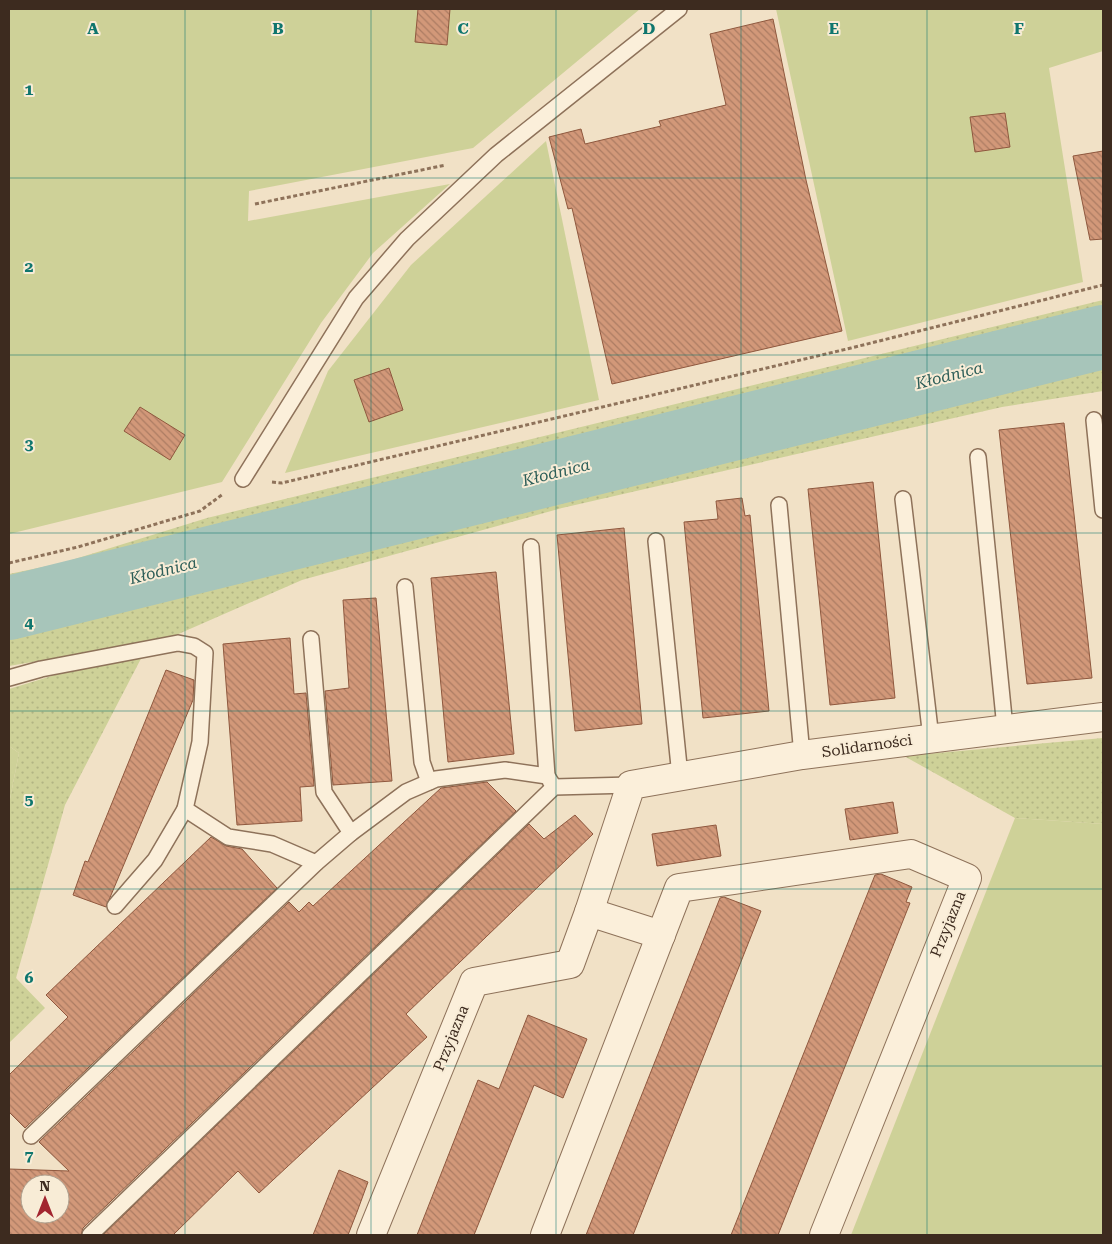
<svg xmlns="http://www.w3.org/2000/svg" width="1112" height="1244" viewBox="0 0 1112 1244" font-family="'Roboto Serif',serif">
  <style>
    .grass { fill: url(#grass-dots) }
    .garden { fill: #ced198 }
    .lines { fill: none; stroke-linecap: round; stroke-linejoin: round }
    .river { stroke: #a7c5ba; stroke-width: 64 }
    .building { fill: url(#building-back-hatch); stroke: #8f583e; fill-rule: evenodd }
    .service-casing { stroke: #8e725a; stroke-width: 18 }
    .minor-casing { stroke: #8e725a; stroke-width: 30 }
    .path { stroke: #8e725a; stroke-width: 3; stroke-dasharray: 4 2.5; stroke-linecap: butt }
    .service { stroke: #fbefda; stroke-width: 15 }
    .minor { stroke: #fbefda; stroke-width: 28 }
    .grid { fill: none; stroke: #0f766e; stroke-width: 1; stroke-opacity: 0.55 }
    .labels { text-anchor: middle; stroke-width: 4; stroke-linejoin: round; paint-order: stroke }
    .street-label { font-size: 15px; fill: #3d2b1f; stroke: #f8ecd6 }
    .water-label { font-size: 16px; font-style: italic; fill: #2d5e58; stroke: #f8ecd6 }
    .grid-label { font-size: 16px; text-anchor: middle; font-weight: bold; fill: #0f766e; stroke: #f8ecd6; stroke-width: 4; stroke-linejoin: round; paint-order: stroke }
  </style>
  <defs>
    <pattern id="grass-dots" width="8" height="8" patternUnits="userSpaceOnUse" patternTransform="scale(1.25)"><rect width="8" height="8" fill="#ced198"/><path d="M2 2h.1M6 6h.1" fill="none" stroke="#b2b483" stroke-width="1.8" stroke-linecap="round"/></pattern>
    <pattern id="building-back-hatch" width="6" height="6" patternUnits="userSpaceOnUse" patternTransform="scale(1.25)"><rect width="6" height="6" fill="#d29879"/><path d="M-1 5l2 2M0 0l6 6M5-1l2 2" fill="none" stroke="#ac7c63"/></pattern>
  </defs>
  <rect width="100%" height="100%" fill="#f1e1c6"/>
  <g class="grass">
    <polygon points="1103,300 1103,329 9,598 9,574 62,563 207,518"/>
    <polygon points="1103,359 1103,391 1002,407 562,508 302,580 167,639 9,666 9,629 510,508"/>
    <polygon points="147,647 65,805 16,978 45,1008 9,1043 9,804 19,753 9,746 9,689"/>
    <polygon points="1103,738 1103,824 1015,818 904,756"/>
  </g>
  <g class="garden">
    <polygon points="9,9 640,9 473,148 249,191 248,221 450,184 373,253 321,323 222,482 9,534"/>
    <polygon points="776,9 1103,9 1103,51 1049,68 1083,282 848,341"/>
    <polygon points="546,141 599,400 285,473 328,371 411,265"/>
    <polygon points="9,746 19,753 9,804"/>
    <polygon points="1015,818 1103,824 1103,1235 851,1235"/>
  </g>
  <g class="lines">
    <polyline class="river" points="9,608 1103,337"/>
  </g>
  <g class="building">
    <polygon points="418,9 450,9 447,45 415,42"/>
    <polygon points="773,19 806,180 842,331 612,384 572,208 568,209 549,137 581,129 585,144 661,126 659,121 726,105 710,34"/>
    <polygon points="1005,113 1010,147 975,152 970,117"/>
    <polygon points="1103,151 1103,239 1090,240 1073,156"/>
    <polygon points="389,368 403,410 369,422 354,380"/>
    <polygon points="140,407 185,435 170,460 124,431"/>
    <polygon points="1064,423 1092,678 1027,684 999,430"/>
    <polygon points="873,482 895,698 830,705 808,489"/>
    <polygon points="742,498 745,516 750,515 769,711 703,718 684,522 718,519 716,501"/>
    <polygon points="624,528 642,724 575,731 557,535"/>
    <polygon points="496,572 514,754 448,762 431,578"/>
    <polygon points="376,598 392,781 333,785 325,691 349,688 343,600"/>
    <polygon points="290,638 294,694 306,693 314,786 300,787 302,821 237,825 223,644"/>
    <polygon points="166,670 194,680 193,700 106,907 73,895 85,861 88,862"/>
    <path d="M487 782 516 811 83 1228 81 1235H9V1169L69 1171 39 1142 289 902 299 912 309 902 313 906 441 788ZM30 1184H60V1214H30Z"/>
    <polygon points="893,802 898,833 850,840 845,809"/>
    <polygon points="575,815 593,834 406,1014 427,1037 259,1193 238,1171 173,1235 103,1235 529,824 544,839"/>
    <polygon points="716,825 721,856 657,866 652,834"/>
    <polygon points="211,837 226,846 242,849 277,888 25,1128 9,1112 9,1075 68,1017 46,995"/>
    <polygon points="881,874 912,887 906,902 910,903 778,1235 731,1235 875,875"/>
    <polygon points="724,897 761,911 633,1235 586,1235 720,898"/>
    <polygon points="528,1015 587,1039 563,1098 534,1085 474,1235 417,1235 478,1080 499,1089"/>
    <polygon points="339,1170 368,1182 357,1212 348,1235 313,1235"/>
  </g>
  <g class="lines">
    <g class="service-casing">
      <g id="service">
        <polyline points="1094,420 1103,510"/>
        <polyline points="978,457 1005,728"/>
        <polyline points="243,479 356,298 407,239 496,155 679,9"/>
        <polyline points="903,499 931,738"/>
        <polyline points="779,505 802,755"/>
        <polyline points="656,541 680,776"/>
        <polyline points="531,547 547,776"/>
        <polyline points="405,587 422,762 429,782"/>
        <polyline points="311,639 324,792 351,833"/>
        <polyline points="9,678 41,669 178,643 194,646 205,653 200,742 185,809 228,837 272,844 316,863"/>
        <polyline points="115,906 155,860 185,809"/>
        <polyline points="31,1136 316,863 351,833 406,792 436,779 505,770 547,776 554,787"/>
        <polyline points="90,1235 554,787 631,785"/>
      </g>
    </g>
    <g class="minor-casing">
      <g id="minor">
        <polyline points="589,912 631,785 802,755 1103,717"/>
        <polyline points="371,1235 474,982 570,964 589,912 661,935"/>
        <polyline points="545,1235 679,888 911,854 967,878 824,1235"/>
      </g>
    </g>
    <g class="path">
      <polyline points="255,204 446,165"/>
      <polyline points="272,482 282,483 851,348 1103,285"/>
      <polyline points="9,563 78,547 200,511 223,494"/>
    </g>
    <use href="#service" class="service"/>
    <use href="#minor" class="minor"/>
  </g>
  <path class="grid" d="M185 9V1235M371 9V1235M556 9V1235M741 9V1235M927 9V1235M9 178H1103M9 355H1103M9 533H1103M9 711H1103M9 889H1103M9 1066H1103"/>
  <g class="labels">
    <g class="street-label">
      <text transform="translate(867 746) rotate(-8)" y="5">Solidarności</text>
      <text transform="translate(948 924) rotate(-68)" y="5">Przyjazna</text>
      <text transform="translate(451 1038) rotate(-68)" y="5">Przyjazna</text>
    </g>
    <g class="water-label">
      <text transform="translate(949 375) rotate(-14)" y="6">Kłodnica</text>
      <text transform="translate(556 472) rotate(-14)" y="6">Kłodnica</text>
      <text transform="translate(163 570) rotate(-14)" y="6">Kłodnica</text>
    </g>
  </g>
  <g class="grid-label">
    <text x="93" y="34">A</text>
    <text x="278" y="34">B</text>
    <text x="463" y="34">C</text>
    <text x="649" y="34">D</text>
    <text x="834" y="34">E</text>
    <text x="1019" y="34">F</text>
    <text x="29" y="95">1</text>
    <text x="29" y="272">2</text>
    <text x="29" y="450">3</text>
    <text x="29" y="628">4</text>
    <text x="29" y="805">5</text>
    <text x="29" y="983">6</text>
    <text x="29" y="1161">7</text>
  </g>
  <rect width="1112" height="1244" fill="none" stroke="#3d2b1f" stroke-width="20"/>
  <g transform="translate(45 1199)"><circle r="24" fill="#f8ecd6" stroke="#ad9f8d"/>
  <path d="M0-4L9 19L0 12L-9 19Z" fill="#a2252f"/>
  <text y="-8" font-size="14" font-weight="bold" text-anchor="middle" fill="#3d2b1f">N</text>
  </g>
</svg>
